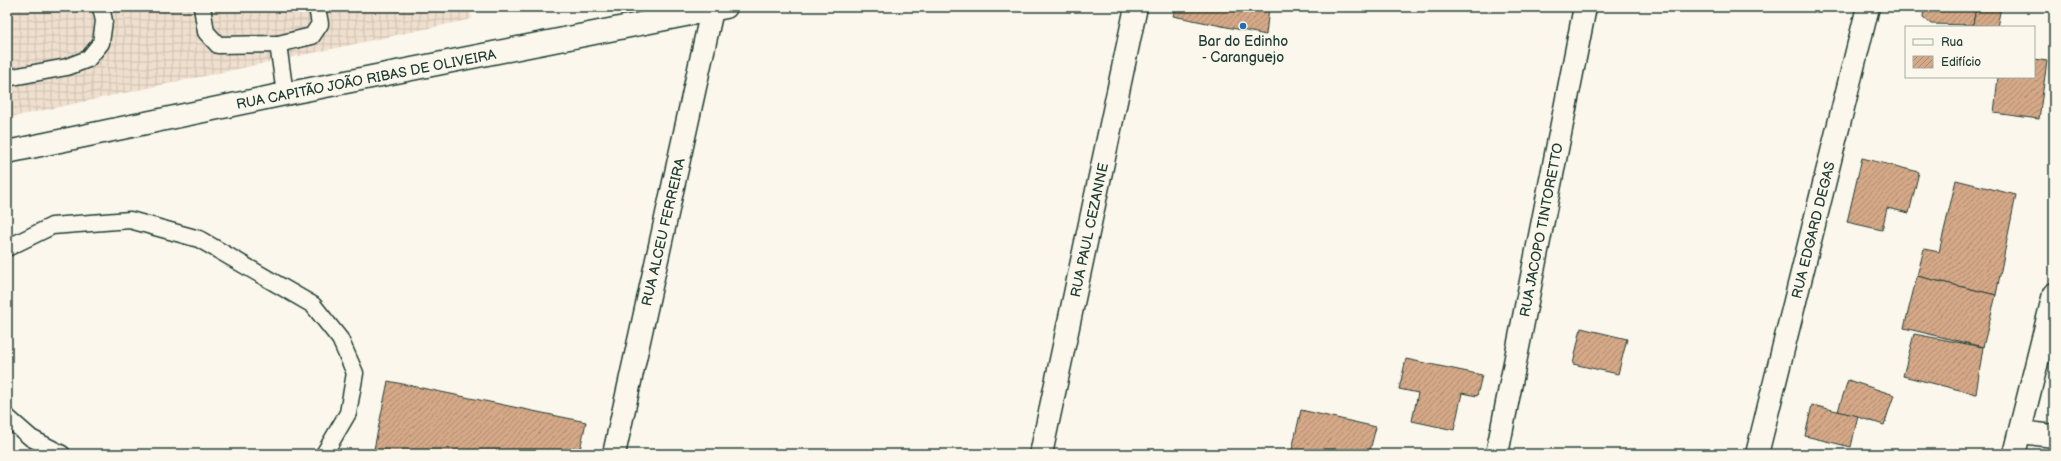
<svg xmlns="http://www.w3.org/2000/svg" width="2061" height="461" viewBox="0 0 2061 461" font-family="'Balsamiq Sans',sans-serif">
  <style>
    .industrial { fill: url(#industrial-grid) }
    .building { fill: url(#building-hatch); stroke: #1f3d34 }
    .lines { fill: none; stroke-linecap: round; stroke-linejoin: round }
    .service-casing { stroke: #1f3d34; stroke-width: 19 }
    .minor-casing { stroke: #1f3d34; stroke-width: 25 }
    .tertiary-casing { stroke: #1f3d34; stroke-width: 25 }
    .service { stroke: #fbf7ec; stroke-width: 16 }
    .minor { stroke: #fbf7ec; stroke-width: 22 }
    .tertiary { stroke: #fbf7ec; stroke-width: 22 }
    .poi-dot { fill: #1f6fb2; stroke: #fbf7ec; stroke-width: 1.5 }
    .labels { text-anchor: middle; stroke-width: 3; stroke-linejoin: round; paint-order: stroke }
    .poi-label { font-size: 14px; fill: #1f3d34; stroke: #fbf7ec }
    .street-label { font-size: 14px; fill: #1f3d34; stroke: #fbf7ec }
  </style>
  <defs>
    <pattern id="industrial-grid" width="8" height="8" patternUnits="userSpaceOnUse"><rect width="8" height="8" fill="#f0dfce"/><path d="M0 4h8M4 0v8" fill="none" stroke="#cdc0b2"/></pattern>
    <pattern id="building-hatch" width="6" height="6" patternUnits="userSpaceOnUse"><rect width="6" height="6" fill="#d5a887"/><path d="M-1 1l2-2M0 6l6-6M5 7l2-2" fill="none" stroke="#ac8a6f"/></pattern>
  </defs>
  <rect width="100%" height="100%" fill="#fbf7ec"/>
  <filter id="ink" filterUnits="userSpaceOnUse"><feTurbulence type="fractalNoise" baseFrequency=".025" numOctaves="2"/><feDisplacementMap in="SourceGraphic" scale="8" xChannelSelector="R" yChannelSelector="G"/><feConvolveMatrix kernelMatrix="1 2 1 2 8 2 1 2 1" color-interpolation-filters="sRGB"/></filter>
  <g filter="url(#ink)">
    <polygon class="industrial" points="7,7 469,7 472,19 7,118"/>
    <g class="building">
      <polygon points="1176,7 1269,7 1266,35 1173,16"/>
      <polygon points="1924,7 1976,7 1973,25 1931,24 1923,17"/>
      <polygon points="1976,7 2001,7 1997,27 1973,25"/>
      <polygon points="2034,59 2047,61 2039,119 1994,113 1998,77 2034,77"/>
      <polygon points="1862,158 1919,172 1909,213 1887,208 1882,230 1847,222"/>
      <polygon points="1956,180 2016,195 1996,295 1917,276 1924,249 1939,252"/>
      <polygon points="1917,276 1996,295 1983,347 1904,328"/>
      <polygon points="1581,328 1627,339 1618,374 1573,364"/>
      <polygon points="1914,334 1983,347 1976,394 1903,376"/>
      <polygon points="1406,359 1482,375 1477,396 1462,393 1454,430 1412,421 1418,393 1399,389"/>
      <polygon points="1848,380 1894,395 1884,425 1838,411"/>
      <polygon points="388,381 586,422 579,454 373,454"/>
      <polygon points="1812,405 1858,416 1851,447 1805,436"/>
      <polygon points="1301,410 1376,427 1369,454 1291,454"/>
    </g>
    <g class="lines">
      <g class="service-casing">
        <g id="service">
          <polyline points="202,7 206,32 218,45 278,44 285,94"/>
          <polyline points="278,44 312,36 320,24 317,7"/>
          <polyline points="7,78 67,67 88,59 101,43 104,21 101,7"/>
          <polyline points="7,248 52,226 130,220 199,239 313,305 340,339 355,373 348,413 324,454"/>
          <polyline points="7,417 31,438 62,454"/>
        </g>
      </g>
      <g class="minor-casing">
        <g id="minor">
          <polyline points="2020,432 2054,436"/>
          <polyline points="614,454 712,10"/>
          <polyline points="1041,454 1136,7"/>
          <polyline points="1497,454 1585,7"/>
          <polyline points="1757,454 1868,7"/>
          <polyline points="2014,454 2054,294"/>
        </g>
      </g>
      <g class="tertiary-casing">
        <polyline id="tertiary" points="7,152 285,94 726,7"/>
      </g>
      <use href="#service" class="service"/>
      <use href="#minor" class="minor"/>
      <use href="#tertiary" class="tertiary"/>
    </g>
  </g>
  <circle class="poi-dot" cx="1243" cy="26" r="4"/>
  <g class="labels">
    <g class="poi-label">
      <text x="1243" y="46">Bar do Edinho<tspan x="1243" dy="16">- Caranguejo</tspan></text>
    </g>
    <g class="street-label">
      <text transform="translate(366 79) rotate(-11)" y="5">RUA CAPITÃO JOÃO RIBAS DE OLIVEIRA</text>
      <text transform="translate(1089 230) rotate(-78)" y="5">RUA PAUL CEZANNE</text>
      <text transform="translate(1541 230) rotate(-79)" y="5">RUA JACOPO TINTORETTO</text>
      <text transform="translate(1813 230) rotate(-76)" y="5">RUA EDGARD DEGAS</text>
      <text transform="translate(663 232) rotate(-77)" y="5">RUA ALCEU FERREIRA</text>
    </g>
  </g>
  <rect width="2061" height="461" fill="none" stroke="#fbf7ec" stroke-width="24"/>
  <rect x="12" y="12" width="2037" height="437" fill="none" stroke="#1f3d34" stroke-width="1.5" filter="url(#ink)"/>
  <rect x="1905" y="26" width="130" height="52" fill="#fbf7ec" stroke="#a3ada2"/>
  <rect x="1913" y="39" width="20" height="6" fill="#fbf7ec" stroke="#a3ada2"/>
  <text x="1941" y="46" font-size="12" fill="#1f3d34">Rua</text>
  <rect x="1913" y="56" width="20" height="12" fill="url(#building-hatch)" stroke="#a3ada2"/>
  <text x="1941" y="66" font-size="12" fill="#1f3d34">Edifício</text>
</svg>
